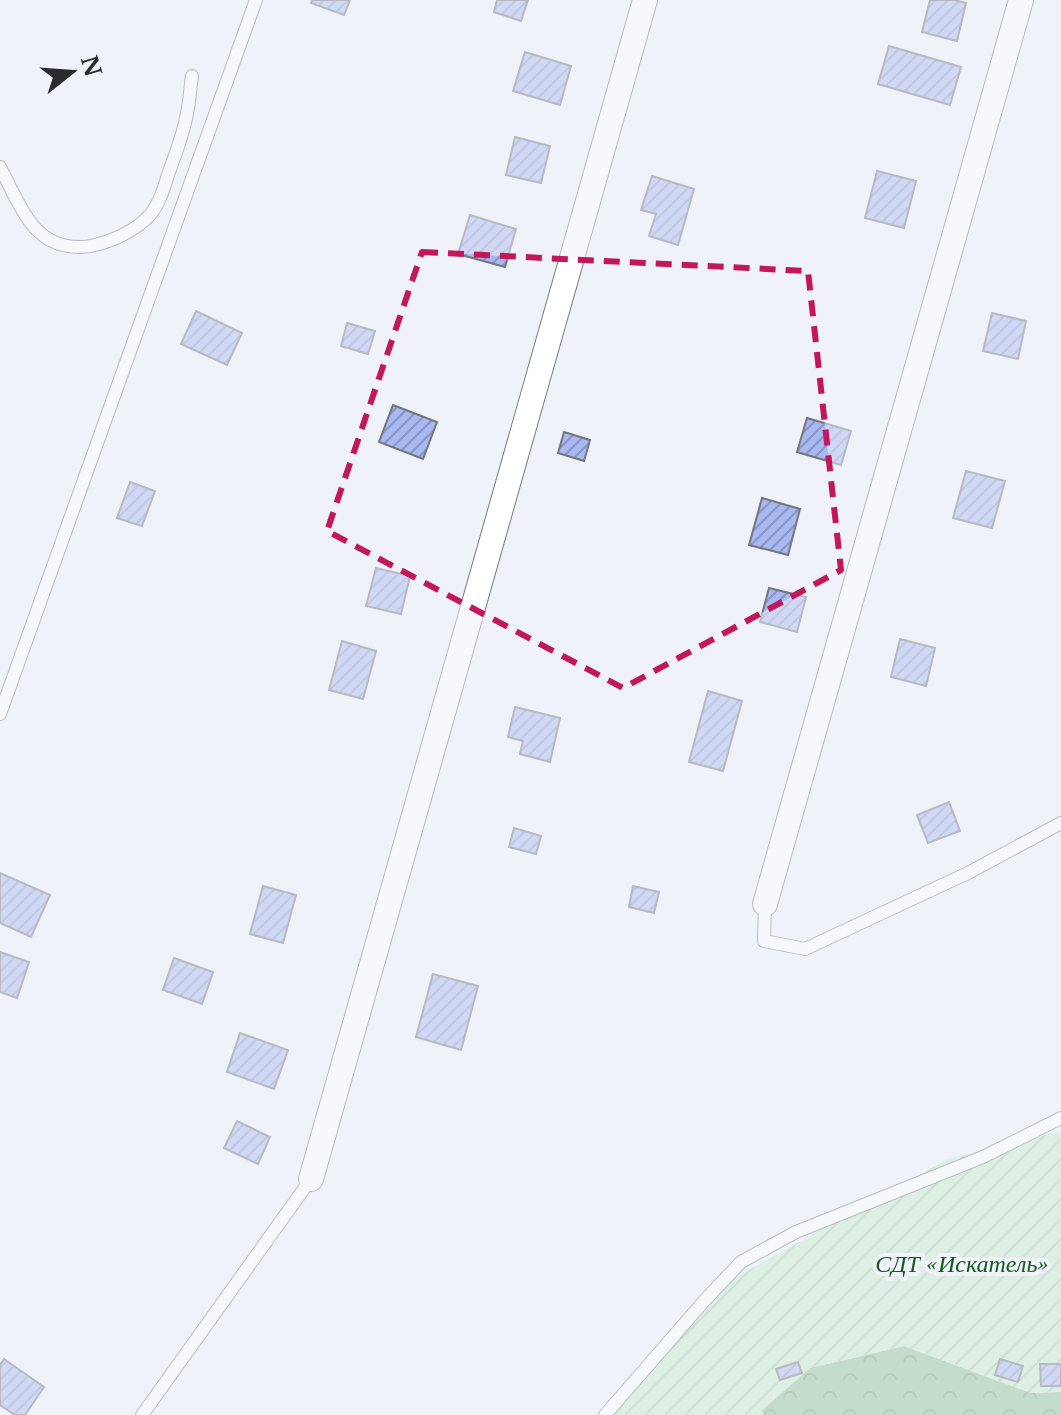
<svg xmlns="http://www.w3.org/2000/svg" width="1061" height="1415" viewBox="0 0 1061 1415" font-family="'Libre Baskerville',serif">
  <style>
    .forest { fill: url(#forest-crowns) }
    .garden { fill: url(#garden-furrows) }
    .building { fill: url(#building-hatch); stroke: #74767c; stroke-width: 2 }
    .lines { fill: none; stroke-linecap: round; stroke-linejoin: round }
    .lane-casing { stroke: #797b81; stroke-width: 14 }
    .street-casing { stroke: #797b81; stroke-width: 26 }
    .lane { stroke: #fff; stroke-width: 12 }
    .street { stroke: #fff; stroke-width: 24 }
    .marked { fill: none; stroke: #c2185b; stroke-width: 6; stroke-dasharray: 16 10; stroke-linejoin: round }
    .labels { text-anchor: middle; stroke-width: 8; stroke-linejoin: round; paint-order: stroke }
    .park-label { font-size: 24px; font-style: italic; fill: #155a1d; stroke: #f0f2f9 }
  </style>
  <defs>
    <pattern id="forest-crowns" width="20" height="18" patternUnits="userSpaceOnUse" patternTransform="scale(2)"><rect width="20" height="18" fill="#8fc090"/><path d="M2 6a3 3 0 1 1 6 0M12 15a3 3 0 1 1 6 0" fill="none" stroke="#759c76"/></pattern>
    <pattern id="garden-furrows" width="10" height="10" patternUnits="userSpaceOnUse" patternTransform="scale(2)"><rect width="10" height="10" fill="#c5eac5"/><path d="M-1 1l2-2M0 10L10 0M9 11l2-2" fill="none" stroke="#a9c9aa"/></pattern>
    <pattern id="building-hatch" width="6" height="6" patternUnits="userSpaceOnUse" patternTransform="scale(2)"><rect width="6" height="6" fill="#a8b8f2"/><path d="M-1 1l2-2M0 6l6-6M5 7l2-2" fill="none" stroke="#8996c4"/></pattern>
  </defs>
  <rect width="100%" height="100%" fill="#f0f2f9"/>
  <polygon class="forest" points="904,1346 1031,1393 1061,1392 1061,1415 764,1415 761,1411 810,1368"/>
  <polygon class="garden" points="1061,1131 1061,1392 1031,1393 904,1346 810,1368 761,1411 764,1415 613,1415 727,1282 946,1160"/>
  <g class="building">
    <polygon points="312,0 350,0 344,15 311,3"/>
    <polygon points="497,0 528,0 521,21 494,12"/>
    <polygon points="930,0 954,0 966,3 957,41 922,32"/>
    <polygon points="889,46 961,67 950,105 878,84"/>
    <polygon points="525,52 571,66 560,105 513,91"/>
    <polygon points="515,137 550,146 541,183 506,175"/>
    <polygon points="877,171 916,181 904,228 865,218"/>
    <polygon points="652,176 694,189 678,245 649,236 656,214 641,210"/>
    <polygon points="470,215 516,229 505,267 458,254"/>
    <polygon points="196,311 242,333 227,365 181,344"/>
    <polygon points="992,313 1026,321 1018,359 983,351"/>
    <polygon points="347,323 375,331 368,354 341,346"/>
    <polygon points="393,405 437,422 423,459 379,442"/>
    <polygon points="807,418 851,431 841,465 797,452"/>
    <polygon points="564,432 590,440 584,461 558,453"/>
    <polygon points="966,471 1005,481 992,528 953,518"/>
    <polygon points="130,482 155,491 142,526 117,518"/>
    <polygon points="762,498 800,509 788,555 749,545"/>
    <polygon points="376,568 410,576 401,614 366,606"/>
    <polygon points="769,588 806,597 797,632 760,622"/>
    <polygon points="900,639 935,648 926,686 891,677"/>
    <polygon points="342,641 376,651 363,699 329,690"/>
    <polygon points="708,691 742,701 723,771 689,762"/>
    <polygon points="515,707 560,718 550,762 520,754 523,741 508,737"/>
    <polygon points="949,802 960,831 928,843 917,815"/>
    <polygon points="514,828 541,836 536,854 509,847"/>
    <polygon points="0,873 50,895 31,937 0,923"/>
    <polygon points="263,886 296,895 283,943 250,934"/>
    <polygon points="633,886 659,892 654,913 629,907"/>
    <polygon points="0,952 29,962 17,998 0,992"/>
    <polygon points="174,958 213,972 202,1004 163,990"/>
    <polygon points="433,974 478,986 461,1050 416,1037"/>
    <polygon points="240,1033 288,1050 274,1089 227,1072"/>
    <polygon points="237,1121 270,1137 258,1164 224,1148"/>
    <polygon points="4,1359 44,1387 25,1415 15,1415 0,1405 0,1365"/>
    <polygon points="1000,1359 1023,1366 1018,1382 995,1375"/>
    <polygon points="798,1362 802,1373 780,1380 776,1369"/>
    <polygon points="1040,1364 1061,1364 1061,1386 1041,1386"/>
  </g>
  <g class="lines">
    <g class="lane-casing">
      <g id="lane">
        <path d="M0 167C10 186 23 217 38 231 53 246 75 250 95 245 113 241 136 230 149 216 160 204 164 187 169 172 176 152 184 133 187 113 190 100 190 88 192 76"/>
        <polyline points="0,714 256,0"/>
        <polyline points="765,904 764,941 805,949 968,873 1061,823"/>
        <polyline points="142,1415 311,1179"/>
        <polyline points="605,1415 705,1300 741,1262 796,1232 983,1157 1061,1118"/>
      </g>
    </g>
    <g class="street-casing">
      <g id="street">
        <polyline points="765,904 1021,0"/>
        <polyline points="311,1179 645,0"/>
      </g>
    </g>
    <use href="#lane" class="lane"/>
    <use href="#street" class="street"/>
  </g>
  <path d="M0 0H1061V1415H0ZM422 252 808 271 841 570 623 688 327 531Z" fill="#f0f2f9" fill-opacity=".55" fill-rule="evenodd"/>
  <path class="marked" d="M422 252 808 271 841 570 623 688 327 531Z"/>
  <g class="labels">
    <g class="park-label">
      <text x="962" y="1272">СДТ «Искатель»</text>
    </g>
  </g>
  <g transform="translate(72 72) rotate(73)" stroke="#f0f2f9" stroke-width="6" paint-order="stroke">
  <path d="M0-6L14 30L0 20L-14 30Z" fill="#2a2b2d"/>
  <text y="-12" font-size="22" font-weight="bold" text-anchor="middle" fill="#2a2b2d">N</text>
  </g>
</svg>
